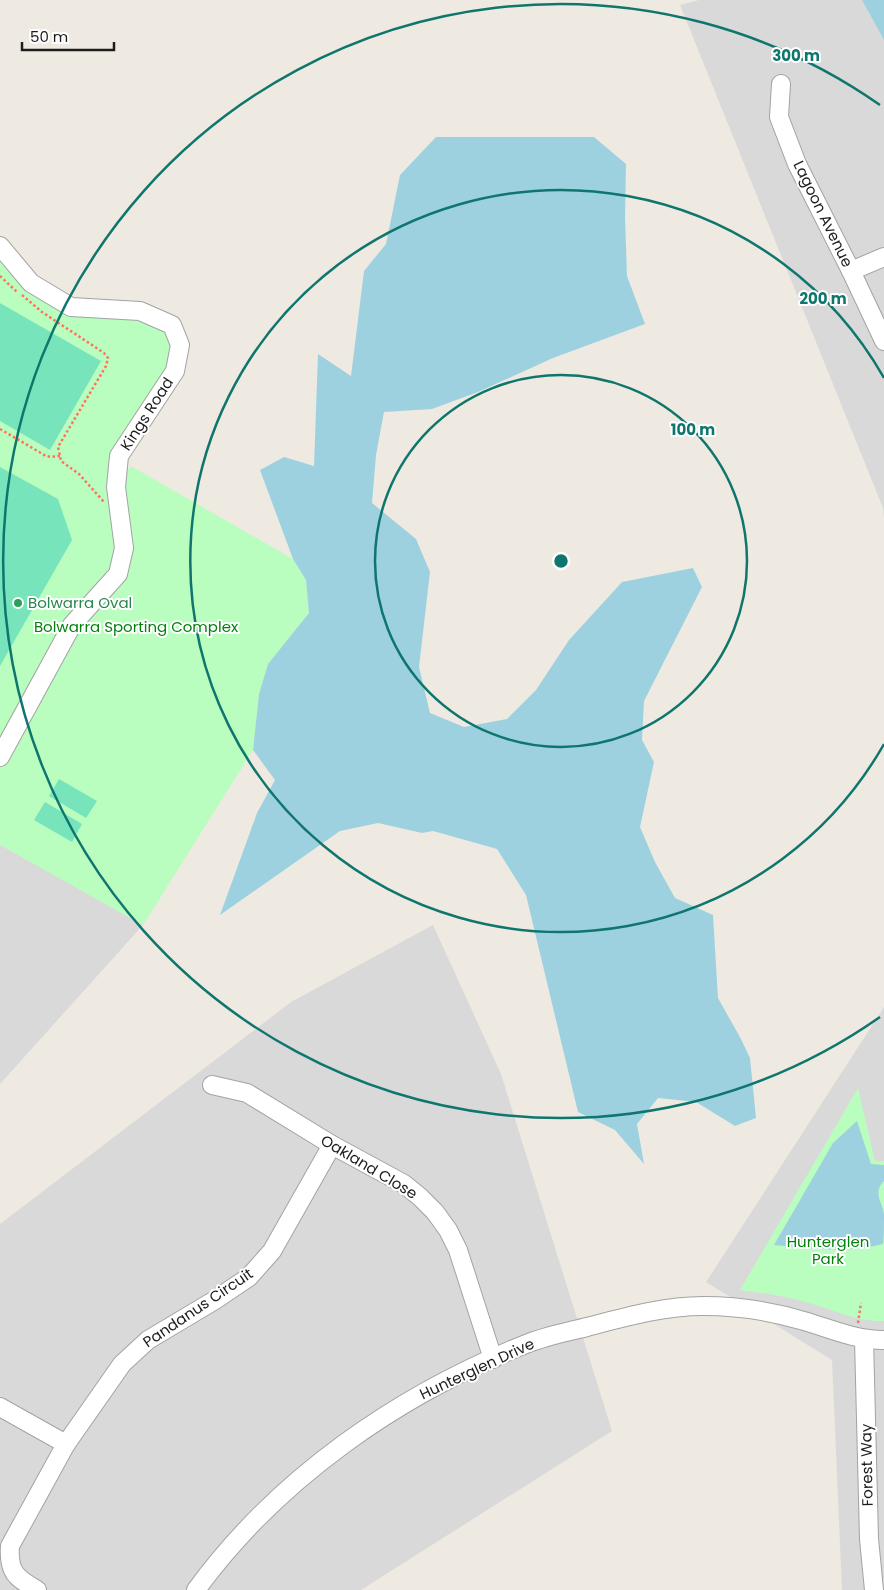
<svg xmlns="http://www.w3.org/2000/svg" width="884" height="1590" viewBox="0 0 884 1590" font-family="Poppins,sans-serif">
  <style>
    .residential { fill: #dad9d9 }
    .park { fill: #b9fdbf }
    .pitch { fill: #78e4bb }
    .water { fill: #9ed1e0 }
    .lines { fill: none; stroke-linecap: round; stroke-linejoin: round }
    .minor-casing { stroke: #a3a3a3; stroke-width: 20 }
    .path { stroke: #ff7261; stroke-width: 2.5; stroke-dasharray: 2.5 2.5; stroke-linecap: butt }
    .minor { stroke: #fff; stroke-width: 18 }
    .ring { fill: none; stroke: #0f766e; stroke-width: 2.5 }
    .leisure-dot { fill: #2e9e5b; stroke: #fff; stroke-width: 2 }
    .labels { text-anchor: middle; stroke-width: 4; stroke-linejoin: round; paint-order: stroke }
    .street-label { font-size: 15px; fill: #1c1c1c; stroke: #fff }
    .leisure-label { font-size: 15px; fill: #27864d; stroke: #fff; text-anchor: start }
    .park-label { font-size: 15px; fill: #04810e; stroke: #fff }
    .centre { fill: #0f766e; stroke: #fff; stroke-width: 2.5 }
    .ring-label { font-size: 15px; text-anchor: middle; font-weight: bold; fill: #0f766e; stroke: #fff; stroke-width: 4; stroke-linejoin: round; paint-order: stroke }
  </style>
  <rect width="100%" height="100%" fill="#efeae1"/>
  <g class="residential">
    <polygon points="699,0 884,0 884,518 883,508 680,5"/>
    <polygon points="0,844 143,925 0,1084"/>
    <polygon points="433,925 501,1074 612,1431 361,1590 0,1590 0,1224 291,1002"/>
    <polygon points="884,1007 884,1590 842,1590 832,1360 706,1282"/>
  </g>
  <g class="park">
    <polygon points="0,246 71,307 172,325 180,345 119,456 117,486 131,466 293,559 306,580 309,613 268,664 259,694 253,750 143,925 0,845"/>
    <path d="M858 1088 875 1161H884V1321C854 1322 833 1309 805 1302 784 1296 762 1293 740 1290Z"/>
  </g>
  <g class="pitch">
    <polygon points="0,303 101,361 50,450 0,421"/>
    <polygon points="0,467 58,499 72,540 0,666"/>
    <polygon points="59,779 97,801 86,818 49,796"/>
    <polygon points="45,802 82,824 72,842 34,820"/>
  </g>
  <g class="water">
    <polygon points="862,0 884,0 884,41 883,38"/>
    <polygon points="436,137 594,137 626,164 625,217 627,276 645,324 553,358 478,392 432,409 384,412 376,455 372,503 416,539 430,572 419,667 430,713 464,727 507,719 536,690 569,640 622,582 693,568 702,587 644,701 642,740 654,762 640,827 655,862 675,898 713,915 718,998 741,1039 750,1058 756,1118 735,1126 696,1102 658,1098 637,1124 644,1164 615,1130 578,1112 526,895 497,849 433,831 422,833 378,823 340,831 220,915 257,813 275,780 253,750 259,694 268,664 309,613 306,580 293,559 260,470 284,457 314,466 318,354 351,376 364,271 386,244 400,175"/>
    <path d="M857 1121 871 1164 884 1165V1181C872 1193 883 1202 884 1215 884 1224 884 1236 883 1244 847 1254 810 1248 774 1245L833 1143Z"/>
  </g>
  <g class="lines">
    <g class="minor-casing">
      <g id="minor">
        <polyline points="781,84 779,117 797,164 851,271 884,341"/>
        <polyline points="0,246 31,283 71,307 140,311 172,325 180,345 175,371 119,456 116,487 124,548 118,574 72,625 0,757"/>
        <polyline points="851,271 884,257"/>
        <polyline points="212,1085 247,1093 332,1145 404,1184 420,1197 435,1212 448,1230 458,1250 493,1359"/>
        <polyline points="864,1339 869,1539 874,1590"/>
        <polyline points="0,1407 66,1444"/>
        <path d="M37 1590C16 1578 8 1572 10 1546L66 1444 122 1364 148 1340 215 1300 249 1277 272 1251 332 1145"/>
        <path d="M196 1590C278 1478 398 1395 526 1344 546 1336 567 1332 587 1327 625 1317 664 1306 703 1306 738 1306 771 1311 804 1321 831 1329 855 1340 884 1340"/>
      </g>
    </g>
    <g class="path">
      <polyline points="0,276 17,292"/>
      <polyline points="22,295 42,312 104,353 108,358 106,366 58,447 61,461 79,474 104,502"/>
      <polyline points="0,429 46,456 51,457 60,456"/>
      <polyline points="858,1323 861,1303"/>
    </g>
    <use href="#minor" class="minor"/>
  </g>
  <g class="ring">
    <circle cx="561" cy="561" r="186"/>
    <path d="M884 744A371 371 0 1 1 884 378"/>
    <path d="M880 1017A557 557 0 1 1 880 105"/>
  </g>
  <circle class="leisure-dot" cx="18" cy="603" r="5"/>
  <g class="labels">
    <g class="street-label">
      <text transform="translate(823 214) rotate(64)" y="5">Lagoon Avenue</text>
      <text transform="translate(147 414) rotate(-57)" y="5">Kings Road</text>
      <text transform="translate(369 1167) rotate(31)" y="5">Oakland Close</text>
      <text transform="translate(198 1308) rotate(-34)" y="5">Pandanus Circuit</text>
      <text transform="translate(477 1369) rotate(-25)" y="5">Hunterglen Drive</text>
      <text transform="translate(867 1465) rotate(-91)" y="5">Forest Way</text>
    </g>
    <g class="leisure-label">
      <text x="28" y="608">Bolwarra Oval</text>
    </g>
    <g class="park-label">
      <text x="136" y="632">Bolwarra Sporting Complex</text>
      <text x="828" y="1247">Hunterglen<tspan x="828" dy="17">Park</tspan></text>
    </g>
  </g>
  <circle cx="561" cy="561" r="8" class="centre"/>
  <g class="ring-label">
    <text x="796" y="61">300 m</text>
    <text x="823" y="304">200 m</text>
    <text x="693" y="435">100 m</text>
  </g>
  <path d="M22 42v8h92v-8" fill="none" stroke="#1c1c1c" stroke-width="2.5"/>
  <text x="30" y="42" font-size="15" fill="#1c1c1c" stroke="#ffffff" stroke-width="4" paint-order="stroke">50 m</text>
</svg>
